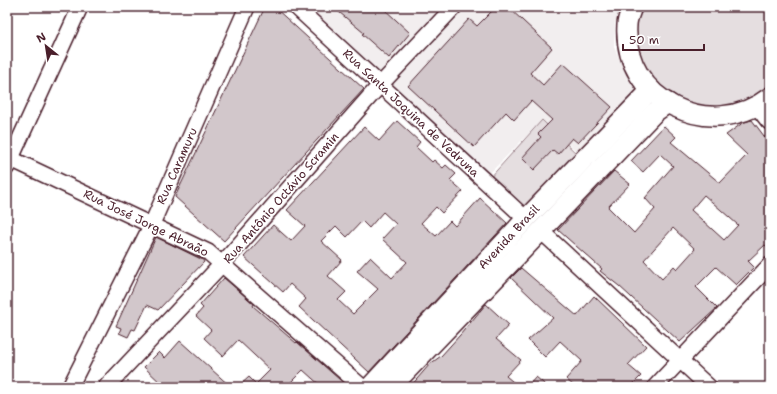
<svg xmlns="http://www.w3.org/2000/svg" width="777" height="394" viewBox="0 0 777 394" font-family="'Shantell Sans',sans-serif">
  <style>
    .built { fill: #f2eeef }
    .green { fill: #e5dee0; stroke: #987e86 }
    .building { fill: #d2c7cb; stroke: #4a1f2b; fill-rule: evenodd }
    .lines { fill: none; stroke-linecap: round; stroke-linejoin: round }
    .minor-casing { stroke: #4a1f2b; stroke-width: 18 }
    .major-casing { stroke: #4a1f2b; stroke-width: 22 }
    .minor { stroke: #fff; stroke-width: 15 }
    .major { stroke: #fff; stroke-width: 19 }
    .labels { text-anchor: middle; stroke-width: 3.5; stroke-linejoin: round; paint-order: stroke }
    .street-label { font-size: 12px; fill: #4a1f2b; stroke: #fff }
  </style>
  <rect width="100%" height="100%" fill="#fff"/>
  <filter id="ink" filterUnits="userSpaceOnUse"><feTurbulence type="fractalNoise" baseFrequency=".025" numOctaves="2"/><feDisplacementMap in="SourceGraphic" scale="8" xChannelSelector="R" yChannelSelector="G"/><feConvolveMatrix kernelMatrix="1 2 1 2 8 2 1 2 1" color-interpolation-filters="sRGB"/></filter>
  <g filter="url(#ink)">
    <g class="built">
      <polygon points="296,7 454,7 380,85"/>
      <polygon points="460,7 620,7 615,23 614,47 626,73 642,94 583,157 542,120 485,178 385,85"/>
    </g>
    <g class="green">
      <polygon points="632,7 770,7 770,97 697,115 636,71"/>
      <polygon points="542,120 581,158 525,215 488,180"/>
    </g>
    <g class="building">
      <polygon points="265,7 274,7 364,89 224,241 175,197"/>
      <polygon points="333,7 382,7 410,33 389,58 362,34 364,33"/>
      <polygon points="496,7 508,7 552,48 530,73 543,85 563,63 612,107 578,143 572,138 558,154 553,150 534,170 522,158 541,137 538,134 552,120 531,101 514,120 506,112 474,147 408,86 469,19 477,26"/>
      <path d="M752 120 770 144V249L765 245 748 261 754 267 736 285 716 267 696 287 717 308 680 342 619 286 600 271 602 269 558 230 614 171 630 184 608 207 634 233 655 209 645 198 673 166 660 154 643 172 631 161 664 126 676 137 671 142 720 183 747 155 726 135 744 122ZM704 195 738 225 724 240 691 210ZM673 228 695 249 677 269 674 266 662 279 644 260Z"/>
      <path d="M397 121 420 142 416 147 432 162 434 160 443 168 446 165 456 174 450 180 463 191 442 213 436 207 421 223 436 236 450 221 455 226 480 198 507 223 369 372 299 307 306 299 290 284 283 292 244 257 273 225 291 241 305 226 287 210 364 127 379 141ZM383 212 396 224 382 239 407 262 392 278 370 257 357 271 378 289 353 314 338 300 346 292 328 276 342 260 321 241 336 226 347 237 362 221 369 228Z"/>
      <polygon points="156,237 203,260 204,262 158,310 147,305 135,330 132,329 128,337 119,333 121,328 116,326"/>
      <polygon points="521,268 577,316 594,296 646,346 628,365 641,376 630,387 575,387 566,379 582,361 560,341 545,357 528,340 553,318 511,278"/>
      <polygon points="224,278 254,304 253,306 296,343 297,342 348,387 322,387 303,370 286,387 238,387 249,377 256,384 270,370 238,340 223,356 204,338 211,330 196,316 203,308 200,305"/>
      <polygon points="486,304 509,325 496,339 521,360 506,376 519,387 410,387 430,364 441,356 460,335"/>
      <polygon points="180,341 231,387 165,387 144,367 159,352 165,358"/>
      <polygon points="536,377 548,387 527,387"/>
    </g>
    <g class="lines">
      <g class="minor-casing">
        <g id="minor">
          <polyline points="296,7 526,219"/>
          <polyline points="7,157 208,252 362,387"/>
          <polyline points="7,167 80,7"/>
          <polyline points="541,231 709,387"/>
          <polyline points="70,387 152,224 247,7"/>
          <polyline points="106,387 223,263 380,85 454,7"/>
          <polyline points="655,387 770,265"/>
        </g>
      </g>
      <g class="major-casing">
        <g id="major">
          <path d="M632 7C630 13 627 19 627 25 622 101 711 143 770 97"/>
          <polyline points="759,106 770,120"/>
          <polyline points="370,387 526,219 651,90"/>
          <polyline points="391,387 655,112 668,103"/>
        </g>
      </g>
      <use href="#minor" class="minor"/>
      <use href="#major" class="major"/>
    </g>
  </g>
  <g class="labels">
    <g class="street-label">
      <text transform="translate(411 113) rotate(43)" y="4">Rua Santa Joquina de Vedruna</text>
      <text transform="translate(177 166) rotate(-66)" y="4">Rua Caramuru</text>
      <text transform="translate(281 198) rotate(-49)" y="4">Rua Antônio Octávio Scramin</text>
      <text transform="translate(146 223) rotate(26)" y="4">Rua José Jorge Abraão</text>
      <text transform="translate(509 237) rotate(-47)" y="4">Avenida Brasil</text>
    </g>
  </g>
  <rect width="777" height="394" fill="none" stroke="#fff" stroke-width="24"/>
  <rect x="12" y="12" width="753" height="370" fill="none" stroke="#4a1f2b" stroke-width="1.5" filter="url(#ink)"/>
  <g transform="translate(46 46) rotate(330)" stroke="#ffffff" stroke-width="3" paint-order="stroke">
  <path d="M0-3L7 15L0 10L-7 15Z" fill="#4a1f2b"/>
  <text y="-6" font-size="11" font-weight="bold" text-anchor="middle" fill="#4a1f2b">N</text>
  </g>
  <path d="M623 44v6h81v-6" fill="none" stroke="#4a1f2b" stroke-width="2"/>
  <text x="629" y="44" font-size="12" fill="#4a1f2b" stroke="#ffffff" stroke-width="3" paint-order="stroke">50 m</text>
</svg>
